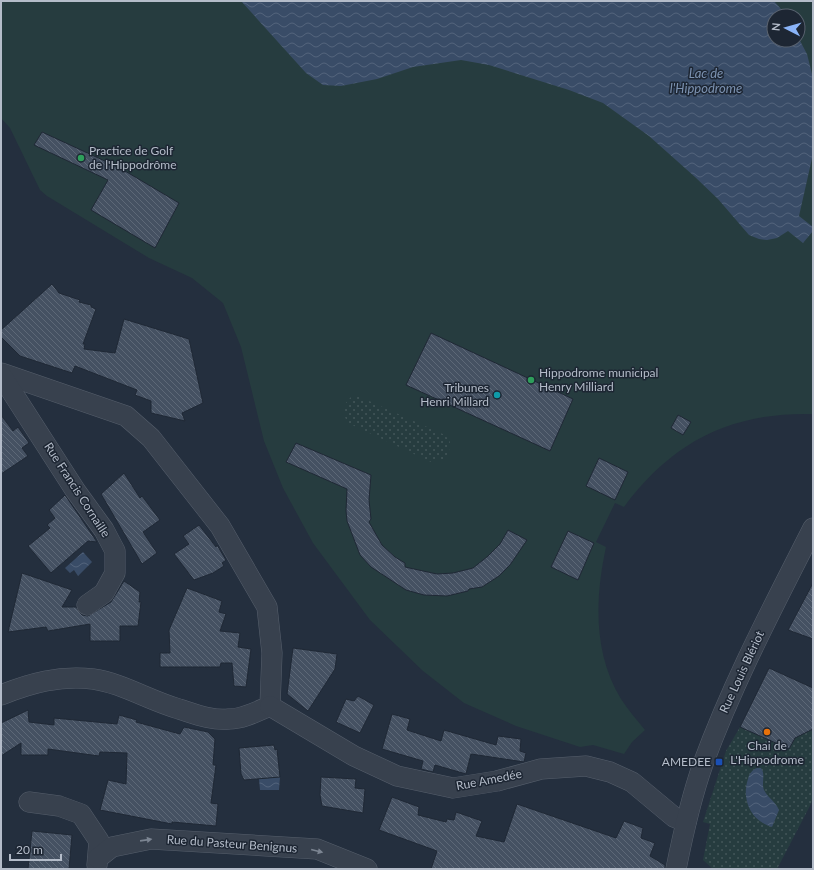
<svg xmlns="http://www.w3.org/2000/svg" width="814" height="870" viewBox="0 0 814 870" font-family="Lato,sans-serif">
  <style>
    .grass { fill: #263c3f; fill-rule: evenodd }
    .park { fill: url(#park-dots) }
    .water { fill: url(#water-waves) }
    .building { fill: url(#building-back-hatch); stroke: #1f2835 }
    .lines { fill: none; stroke-linecap: round; stroke-linejoin: round }
    .minor-casing { stroke: #565f6c; stroke-width: 21 }
    .minor { stroke: #38414e; stroke-width: 20 }
    .oneway { fill: #7c8592 }
    .leisure-dot { fill: #2e9e5b; stroke: #1d2633; stroke-width: 1.5 }
    .culture-dot { fill: #0f9aa8; stroke: #1d2633; stroke-width: 1.5 }
    .food-dot { fill: #e8710a; stroke: #1d2633; stroke-width: 1.5 }
    .transit-dot { fill: #1a4fb4; stroke: #1d2633; stroke-width: 1.5 }
    .labels { text-anchor: middle; stroke-width: 3; stroke-linejoin: round; paint-order: stroke }
    .poi-label { font-size: 12px; fill: #b4bcc9; stroke: #1d2633; text-anchor: start }
    .street-label { font-size: 12px; fill: #b4bcc9; stroke: #1d2633 }
    .water-label { font-size: 13px; font-style: italic; fill: #7c92b1; stroke: #1d2633 }
  </style>
  <defs>
    <pattern id="park-dots" width="8" height="8" patternUnits="userSpaceOnUse"><rect width="8" height="8" fill="#263c3f"/><path d="M2 2h.1M6 6h.1" fill="none" stroke="#435659" stroke-width="1.8" stroke-linecap="round"/></pattern>
    <pattern id="water-waves" width="16" height="10" patternUnits="userSpaceOnUse"><rect width="16" height="10" fill="#394c67"/><path d="M0 5q4-4 8 0t8 0" fill="none" stroke="#53647b"/></pattern>
    <pattern id="building-back-hatch" width="6" height="6" patternUnits="userSpaceOnUse"><rect width="6" height="6" fill="#455162"/><path d="M-1 5l2 2M0 0l6 6M5-1l2 2" fill="none" stroke="#5d6877"/></pattern>
  </defs>
  <rect width="100%" height="100%" fill="#242f3e"/>
  <path class="grass" d="M1 1H813V414C731 412 672 442 624 507L615 503 596 542 606 547C595 598 593 653 621 699 628 710 637 720 645 730L632 742 624 754 593 745 580 747 516 726 464 703 423 671 370 620 313 543 283 488 264 441 241 347 223 303 192 278 149 258 47 196 40 190 10 128 1 118ZM774 16H798V40H774Z"/>
  <g class="park">
    <path d="M358 396 445 435 450 442 449 451 444 460 431 462 348 423C341 411 342 406 351 397Z"/>
    <polygon points="740,727 789,749 795,738 811,730 813,733 813,800 777,869 713,869 703,860 710,824 703,822 726,751"/>
  </g>
  <g class="water">
    <polygon points="241,1 774,1 787,16 774,16 774,40 798,40 798,37 807,54 813,78 813,154 799,216 813,227 813,231 803,243 788,231 777,238 767,240 759,239 749,235 718,199 695,177 649,136 603,103 569,90 489,65 461,60 413,67 377,79 341,86 323,85 306,73"/>
    <polygon points="83,552 92,562 78,576 74,570 70,573 65,568"/>
    <path d="M757 768H761C766 775 761 782 764 790 768 798 776 802 779 810L772 827C751 821 741 800 748 779 749 774 752 770 757 768Z"/>
    <polygon points="280,777 279,790 260,790 259,779"/>
  </g>
  <g class="building">
    <polygon points="42,132 120,168 179,203 155,248 91,210 108,180 34,145"/>
    <polygon points="52,284 59,293 80,300 79,302 91,305 91,307 96,309 83,344 85,344 84,349 115,353 124,319 189,339 203,403 182,413 185,421 151,413 151,401 135,395 137,390 75,366 72,373 20,356 1,337 1,330"/>
    <polygon points="431,333 573,399 550,451 406,385"/>
    <polygon points="1,415 13,431 18,427 29,443 22,448 28,456 1,474"/>
    <polygon points="678,415 691,422 683,435 671,428"/>
    <polygon points="296,443 371,475 369,500 371,519 369,522 382,545 395,557 405,563 405,567 437,574 453,573 473,568 488,556 500,544 508,530 527,540 510,565 499,576 482,587 469,589 468,591 447,596 424,595 406,590 371,567 360,555 347,521 346,511 347,489 286,462"/>
    <polygon points="599,458 628,472 615,500 586,486"/>
    <polygon points="124,473 140,498 142,496 160,520 143,532 157,553 142,564 101,494"/>
    <polygon points="65,495 97,542 88,541 51,573 28,546 50,528 47,525 55,518 49,510"/>
    <polygon points="199,525 216,547 217,545 226,560 222,563 224,566 213,573 194,580 174,554 189,544 183,536"/>
    <polygon points="568,531 594,543 578,580 551,567"/>
    <polygon points="22,573 72,590 62,607 76,607 82,615 88,616 111,602 124,581 140,592 139,602 141,602 138,626 120,626 120,641 90,641 90,624 48,631 46,627 8,632"/>
    <polygon points="813,583 813,639 788,630"/>
    <polygon points="187,588 222,601 219,612 226,614 220,631 240,633 238,647 251,649 246,687 234,686 232,663 221,663 220,667 160,667 160,653 170,653 169,630"/>
    <polygon points="293,648 337,654 335,669 308,711 287,694"/>
    <polygon points="769,668 813,688 813,729 795,738 789,749 740,727"/>
    <polygon points="358,696 374,705 360,733 336,722 346,699 354,701"/>
    <polygon points="28,710 29,722 54,725 54,718 117,724 119,715 137,720 136,722 180,734 184,727 208,732 215,739 213,765 216,765 211,803 218,804 216,826 172,822 172,824 100,810 108,780 126,784 127,753 100,752 99,756 48,749 48,755 21,755 21,743 1,756 1,723"/>
    <polygon points="392,714 410,719 407,730 441,741 444,730 496,745 498,736 521,739 520,751 526,753 524,762 471,754 466,774 435,765 433,772 421,769 423,761 382,749"/>
    <polygon points="274,745 275,750 277,749 280,777 244,780 241,774 239,748"/>
    <polygon points="321,777 356,779 355,788 365,789 363,813 322,806 320,795"/>
    <polygon points="392,797 419,807 418,815 446,822 447,819 454,820 456,812 482,821 476,836 504,842 517,804 616,838 624,821 643,828 641,838 655,843 650,856 665,865 665,869 431,869 437,851 379,830"/>
    <polygon points="32,831 72,835 69,869 28,869"/>
  </g>
  <g class="lines">
    <g class="minor-casing">
      <g id="minor">
        <path d="M1 373 126 416 151 438 220 526 267 607 272 653 270 706C258 711 243 719 229 719 212 721 195 714 179 709 150 701 122 683 93 679 60 675 31 683 1 695"/>
        <polyline points="1,375 75,490 104,530 115,551 115,573 104,593 87,605"/>
        <polyline points="270,706 354,756 397,776 453,788 497,781 541,769 586,766 610,772 632,782 674,817 686,822"/>
        <polyline points="29,802 59,806 81,814 99,841 97,865"/>
        <polyline points="98,858 112,847 151,839 317,849 367,869"/>
        <path d="M676 869C683 834 691 798 703 764 733 682 774 605 813 528"/>
      </g>
    </g>
    <use href="#minor" class="minor"/>
  </g>
  <defs><path id="oneway-solid" d="M-6-.8H1V-3.2L6.5 0L1 3.2V.8H-6Z"/></defs>
  <g class="oneway">
    <use href="#oneway-solid" transform="translate(146 840) rotate(-8)"/>
    <use href="#oneway-solid" transform="translate(317 851) rotate(14)"/>
  </g>
  <g class="leisure-dot">
    <circle cx="81" cy="158" r="4"/>
    <circle cx="531" cy="380" r="4"/>
  </g>
  <circle class="culture-dot" cx="497" cy="395" r="4"/>
  <circle class="food-dot" cx="767" cy="732" r="4"/>
  <rect class="transit-dot" x="715" y="758" width="8" height="8" rx="2"/>
  <g class="labels">
    <g class="poi-label">
      <text x="89" y="155">Practice de Golf<tspan x="89" dy="14">de l'Hippodrôme</tspan></text>
      <text x="539" y="377">Hippodrome municipal<tspan x="539" dy="14">Henry Milliard</tspan></text>
      <text x="489" y="392" text-anchor="end">Tribunes<tspan x="489" dy="14">Henri Millard</tspan></text>
      <text x="767" y="750" text-anchor="middle">Chai de<tspan x="767" dy="14">L'Hippodrome</tspan></text>
      <text x="711" y="766" text-anchor="end">AMEDEE</text>
    </g>
    <g class="street-label">
      <text transform="translate(77 490) rotate(57)" y="4">Rue Francis Cornaille</text>
      <text transform="translate(742 672) rotate(-65)" y="4">Rue Louis Blériot</text>
      <text transform="translate(489 780) rotate(-11)" y="4">Rue Amedée</text>
      <text transform="translate(232 844) rotate(4)" y="4">Rue du Pasteur Benignus</text>
    </g>
    <g class="water-label">
      <text x="706" y="78">Lac de<tspan x="706" dy="15">l'Hippodrome</tspan></text>
    </g>
  </g>
  <rect width="814" height="870" fill="none" stroke="#b4bcc9" stroke-width="4"/>
  <g transform="translate(786 28) rotate(276)"><circle r="19" fill="#1d2633" stroke="#59626f"/>
  <path d="M0-3L7 15L0 10L-7 15Z" fill="#8ab4f8"/>
  <text y="-6" font-size="11" font-weight="bold" text-anchor="middle" fill="#b4bcc9">N</text>
  </g>
  <path d="M10 854v6h51v-6" fill="none" stroke="#b4bcc9" stroke-width="2"/>
  <text x="16" y="854" font-size="12" fill="#b4bcc9" stroke="#1d2633" stroke-width="3" paint-order="stroke">20 m</text>
</svg>
